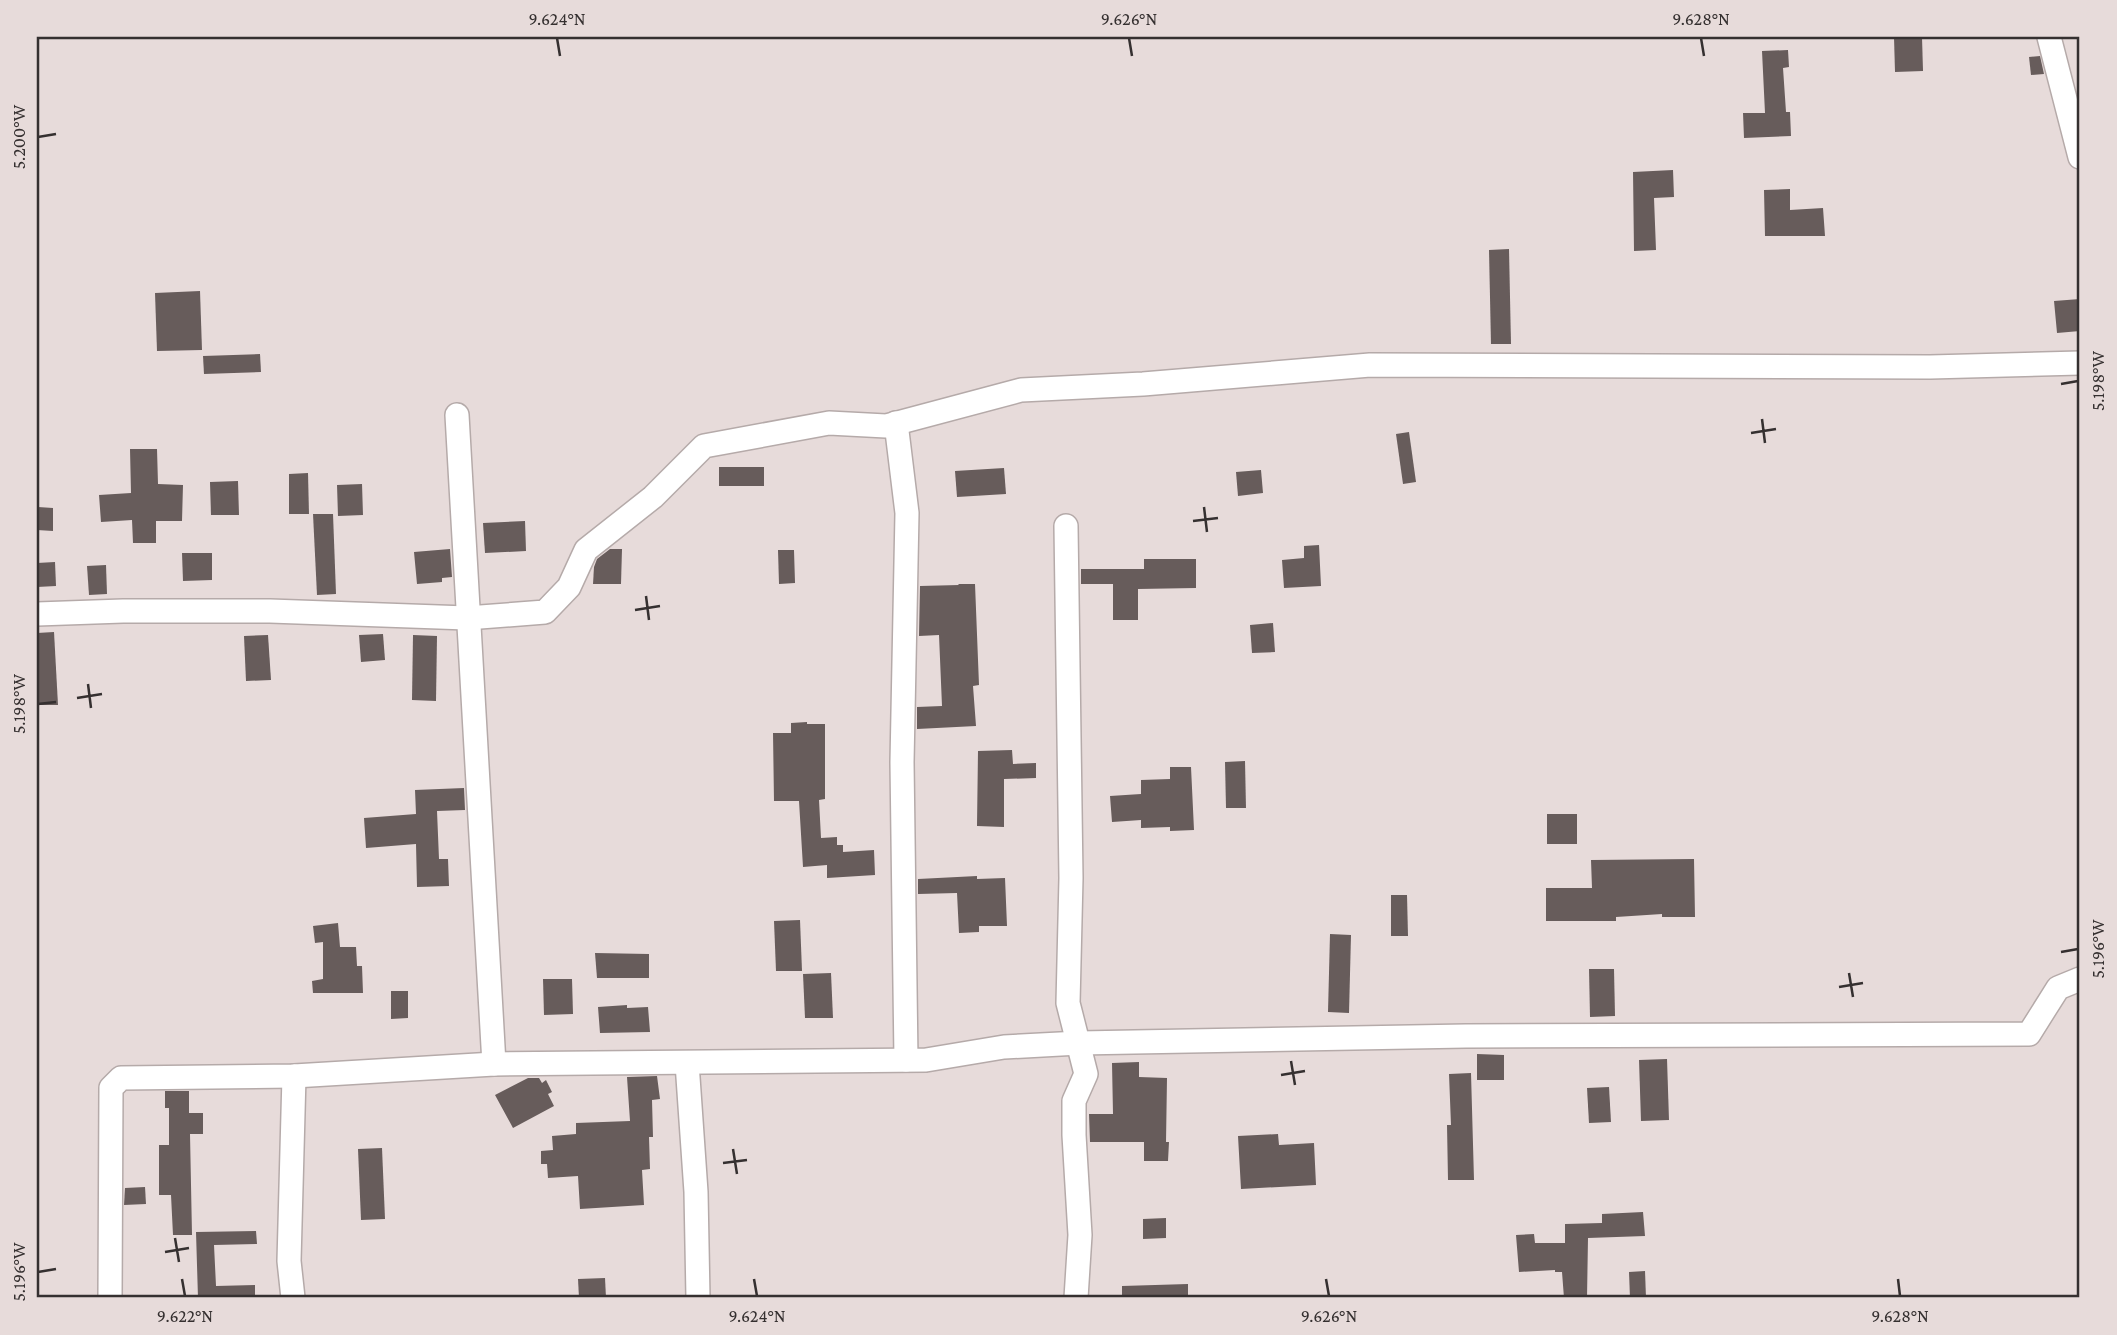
<svg xmlns="http://www.w3.org/2000/svg" width="2117" height="1335" viewBox="0 0 2117 1335" font-family="'Crimson Pro',serif">
  <style>
    .building { fill: #675c5b }
    .lines { fill: none; stroke-linecap: round; stroke-linejoin: round }
    .minor-casing { stroke: #b5aaa9; stroke-width: 26 }
    .minor { stroke: #fff; stroke-width: 23 }
    .ticks { fill: none; stroke: #353030; stroke-width: 2.5 }
    .neatline { fill: none; stroke: #353030; stroke-width: 2.5 }
    .ticks-label { font-size: 18px; text-anchor: middle; fill: #353030 }
  </style>
  <rect width="100%" height="100%" fill="#e7dbda"/>
  <g class="building">
    <polygon points="1894,37 1922,37 1923,71 1895,72"/>
    <polygon points="1788,50 1789,67 1783,68 1786,112 1790,112 1791,136 1744,138 1743,113 1765,113 1762,51"/>
    <polygon points="2040,56 2044,74 2031,75 2029,57"/>
    <polygon points="1673,170 1674,197 1654,198 1656,250 1634,251 1633,172"/>
    <polygon points="1790,189 1790,210 1823,208 1825,236 1765,236 1764,190"/>
    <polygon points="1509,249 1511,344 1491,344 1489,250"/>
    <polygon points="200,291 202,350 157,351 155,293"/>
    <polygon points="2080,299 2080,331 2057,333 2054,301"/>
    <polygon points="260,354 261,372 204,374 203,356"/>
    <polygon points="1409,432 1416,482 1403,484 1396,434"/>
    <polygon points="130,449 157,449 158,484 183,485 182,521 156,521 156,543 133,543 132,520 101,522 99,495 131,493"/>
    <rect x="719" y="467" width="45" height="19"/>
    <polygon points="1004,468 1006,494 957,497 955,471"/>
    <polygon points="1261,470 1263,493 1238,496 1236,472"/>
    <polygon points="308,473 309,514 289,514 289,474"/>
    <polygon points="238,481 239,515 211,515 210,482"/>
    <polygon points="362,484 363,515 338,516 337,485"/>
    <polygon points="38,507 53,508 53,531 37,530"/>
    <polygon points="313,514 333,514 336,594 317,595"/>
    <polygon points="525,521 526,551 485,553 483,523"/>
    <polygon points="1319,545 1321,586 1284,588 1282,560 1304,558 1304,546"/>
    <polygon points="450,549 452,577 442,578 442,582 417,584 414,552"/>
    <polygon points="610,549 622,549 621,584 593,584 594,567 597,559"/>
    <polygon points="778,550 794,550 795,583 779,584"/>
    <polygon points="182,553 212,553 212,580 183,581"/>
    <polygon points="1144,559 1196,559 1196,588 1138,589 1138,620 1113,620 1113,584 1081,584 1081,569 1144,569"/>
    <polygon points="55,562 56,586 37,587 37,563"/>
    <polygon points="106,565 107,594 89,595 87,566"/>
    <polygon points="958,584 975,584 979,685 973,686 976,726 917,729 917,707 942,706 939,635 919,636 920,586 959,585"/>
    <polygon points="1273,623 1275,652 1252,653 1250,625"/>
    <polygon points="54,632 58,705 37,705 37,633"/>
    <polygon points="383,634 385,660 361,662 359,635"/>
    <polygon points="268,635 271,680 246,681 244,636"/>
    <polygon points="413,635 437,636 436,701 412,700"/>
    <polygon points="807,722 807,724 825,724 825,799 819,800 821,838 837,837 837,845 843,845 843,852 874,850 875,875 827,878 827,865 803,867 799,801 774,801 773,733 791,733 791,723"/>
    <polygon points="1012,750 1013,764 1036,763 1036,778 1004,779 1004,827 977,826 978,751"/>
    <polygon points="1245,761 1246,808 1226,808 1225,762"/>
    <polygon points="1170,767 1191,767 1194,830 1170,831 1170,827 1141,828 1141,820 1112,822 1110,796 1141,794 1141,780 1170,779"/>
    <polygon points="464,788 465,810 437,811 439,859 448,859 449,886 417,887 416,844 366,848 364,818 416,814 415,790"/>
    <rect x="1547" y="814" width="30" height="30"/>
    <polygon points="1694,859 1695,917 1662,917 1662,914 1616,917 1616,921 1546,921 1546,888 1592,888 1591,860"/>
    <polygon points="977,876 977,879 1005,878 1007,926 979,926 979,932 959,933 957,893 918,894 918,879"/>
    <polygon points="1391,895 1407,895 1408,936 1391,936"/>
    <polygon points="800,920 802,971 776,971 774,921"/>
    <polygon points="338,923 340,947 356,947 357,966 362,966 363,993 313,993 312,981 323,979 323,942 315,943 313,926"/>
    <polygon points="1330,934 1351,935 1349,1013 1328,1012"/>
    <polygon points="595,953 649,954 649,978 597,978"/>
    <polygon points="1589,969 1614,969 1615,1016 1590,1017"/>
    <polygon points="831,973 833,1018 805,1018 803,974"/>
    <polygon points="543,979 572,979 573,1014 544,1015"/>
    <polygon points="391,991 408,991 408,1018 391,1019"/>
    <polygon points="627,1005 627,1008 648,1007 650,1032 600,1033 598,1007"/>
    <polygon points="1477,1054 1504,1055 1504,1080 1477,1080"/>
    <polygon points="1667,1059 1669,1120 1641,1121 1639,1060"/>
    <polygon points="1139,1062 1139,1077 1167,1078 1166,1142 1169,1142 1168,1161 1144,1161 1144,1142 1090,1142 1089,1114 1113,1114 1112,1063"/>
    <polygon points="1471,1073 1474,1180 1448,1180 1447,1125 1451,1125 1449,1074"/>
    <polygon points="657,1076 660,1099 652,1100 653,1137 649,1137 650,1169 642,1170 644,1205 580,1209 578,1176 548,1178 547,1164 541,1164 541,1151 553,1150 552,1136 576,1134 576,1123 630,1121 627,1077"/>
    <polygon points="528,1078 539,1078 542,1083 546,1080 552,1092 548,1094 554,1106 513,1128 495,1095"/>
    <polygon points="1609,1087 1611,1122 1589,1123 1587,1088"/>
    <polygon points="165,1091 189,1091 189,1113 203,1113 203,1134 190,1134 192,1235 173,1235 171,1195 159,1195 159,1145 169,1145 169,1108 165,1108"/>
    <polygon points="1278,1134 1279,1145 1314,1143 1316,1185 1241,1189 1238,1136"/>
    <polygon points="382,1148 385,1219 361,1220 358,1149"/>
    <polygon points="145,1187 146,1204 124,1205 125,1188"/>
    <polygon points="1643,1212 1645,1236 1588,1238 1587,1298 1564,1298 1562,1272 1555,1272 1555,1270 1519,1272 1516,1235 1534,1234 1535,1243 1565,1243 1565,1224 1602,1223 1602,1214"/>
    <polygon points="1166,1218 1166,1238 1143,1239 1143,1219"/>
    <polygon points="256,1231 257,1244 214,1245 216,1286 255,1285 255,1298 198,1298 196,1232"/>
    <polygon points="1645,1271 1646,1298 1630,1298 1629,1272"/>
    <polygon points="605,1278 606,1298 579,1298 578,1279"/>
    <polygon points="1188,1284 1188,1298 1122,1298 1122,1286"/>
  </g>
  <g class="lines">
    <g class="minor-casing">
      <g id="minor">
        <polyline points="2049,37 2080,157"/>
        <polyline points="457,415 494,1064"/>
        <polyline points="896,423 907,513 902,762 906,1060"/>
        <polyline points="1066,526 1071,878 1068,1003 1086,1074 1074,1101 1074,1135 1080,1235 1076,1298"/>
        <polyline points="37,614 123,611 270,611 467,618 545,612 569,587 586,550 653,497 704,446 829,423 886,426 1021,390 1143,384 1370,365 1930,367 2080,363"/>
        <polyline points="687,1063 696,1192 698,1298"/>
        <polyline points="110,1298 111,1088 121,1078 294,1076 494,1064 926,1060 1004,1047 1079,1043 1466,1036 2029,1034 2058,988 2080,979"/>
        <polyline points="293,1298 289,1261 294,1076"/>
      </g>
    </g>
    <use href="#minor" class="minor"/>
  </g>
  <path class="ticks" d="M557 38 560 56M1129 38 1132 56M1701 38 1704 56M38 137 56 134M2061 384 2078 381M1762 419 1765 443M1751 433 1776 429M1204 507 1207 532M1193 521 1218 518M646 596 649 620M635 610 660 606M88 684 91 708M77 698 102 694M38 704 56 702M2061 952 2078 949M1849 973 1853 997M1839 987 1863 983M1291 1061 1295 1085M1281 1075 1305 1071M733 1149 737 1174M723 1163 747 1160M175 1238 179 1262M165 1252 189 1248M38 1272 56 1269M182 1279 185 1296M754 1279 757 1296M1326 1279 1329 1296M1898 1279 1900 1296"/>
  <rect width="2117" height="1335" fill="none" stroke="#e7dbda" stroke-width="77"/>
  <rect x="38" y="38" width="2040" height="1258" class="neatline"/>
  <g class="ticks-label">
    <text x="557" y="25">9.624°N</text>
    <text x="1129" y="25">9.626°N</text>
    <text x="1701" y="25">9.628°N</text>
    <text transform="translate(19 137) rotate(-90)" y="6">5.200°W</text>
    <text transform="translate(2098 381) rotate(-90)" y="6">5.198°W</text>
    <text transform="translate(19 704) rotate(-90)" y="6">5.198°W</text>
    <text transform="translate(2098 949) rotate(-90)" y="6">5.196°W</text>
    <text transform="translate(19 1272) rotate(-90)" y="6">5.196°W</text>
    <text x="185" y="1322">9.622°N</text>
    <text x="757" y="1322">9.624°N</text>
    <text x="1329" y="1322">9.626°N</text>
    <text x="1900" y="1322">9.628°N</text>
  </g>
</svg>
